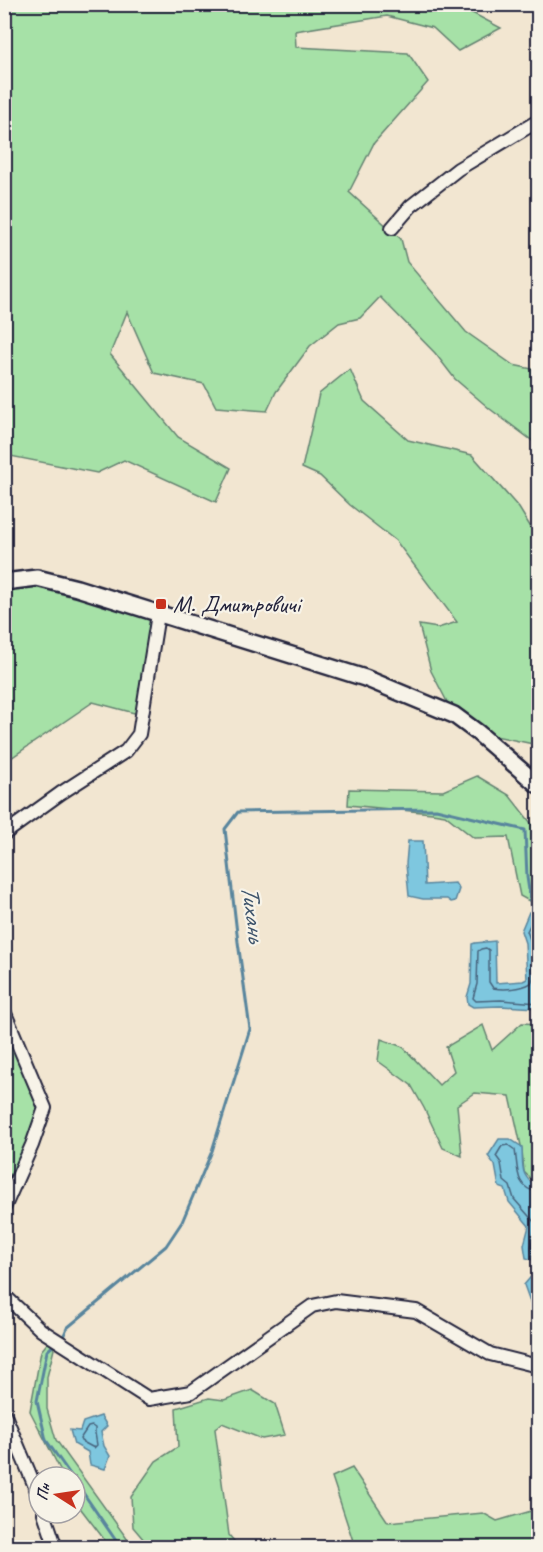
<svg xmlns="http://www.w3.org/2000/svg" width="543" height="1552" viewBox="0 0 543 1552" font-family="Caveat,sans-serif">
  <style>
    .green { fill: #a6e1a7; stroke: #648271; stroke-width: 1.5 }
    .water { fill: #7ec7df; stroke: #59859d; stroke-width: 1.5 }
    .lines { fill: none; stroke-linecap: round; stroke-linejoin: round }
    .shore { stroke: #47647d; stroke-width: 1.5 }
    .stream { stroke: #59859d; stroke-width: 3 }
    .minor-casing { stroke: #22223b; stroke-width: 16 }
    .major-casing { stroke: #22223b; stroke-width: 20 }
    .minor { stroke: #f7f3e8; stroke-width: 12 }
    .major { stroke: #f7f3e8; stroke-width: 15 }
    .poi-dot { fill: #c8321e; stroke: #f7f3e8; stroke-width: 2 }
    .labels { text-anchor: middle; stroke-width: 4.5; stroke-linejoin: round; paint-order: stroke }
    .poi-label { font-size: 24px; fill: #22223b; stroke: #f7f3e8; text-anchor: start }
    .water-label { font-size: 26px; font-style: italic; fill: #3e546c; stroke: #f7f3e8 }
  </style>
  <rect width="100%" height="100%" fill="#f2e6d1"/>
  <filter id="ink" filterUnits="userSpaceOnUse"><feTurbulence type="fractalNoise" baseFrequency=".0167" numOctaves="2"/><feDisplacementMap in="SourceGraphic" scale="12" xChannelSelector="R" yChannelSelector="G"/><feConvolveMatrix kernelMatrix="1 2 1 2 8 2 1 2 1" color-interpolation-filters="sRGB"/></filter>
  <g filter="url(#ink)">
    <g class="green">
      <polygon points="455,4 501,28 458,51 433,28 387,16 295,31 296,47 408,53 428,82 374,143 349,192 401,239 407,262 466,332 513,365 532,369 538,372 538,445 490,409 455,379 435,353 380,297 360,318 339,323 310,346 276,392 267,411 216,407 204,384 154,373 127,312 110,354 178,437 231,468 216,502 124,460 97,473 5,455 4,5"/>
      <polygon points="350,369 364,401 408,440 472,455 519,508 538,539 538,745 476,732 454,715 431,671 419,625 438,628 457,622 396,541 350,505 320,476 302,468 319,394"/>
      <polygon points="37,578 158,614 142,715 93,702 5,762 5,582"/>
      <polygon points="477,776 509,795 538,832 538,906 520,896 508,837 474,838 445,815 432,813 348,805 349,789 443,791"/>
      <polygon points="4,1011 45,1108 4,1208"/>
      <polygon points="522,1023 538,1024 538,1186 524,1172 522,1150 510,1096 475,1093 457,1105 462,1156 443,1148 424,1108 411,1085 378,1061 381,1039 403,1047 439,1085 454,1071 446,1047 483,1025 492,1050"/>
      <polygon points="50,1340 54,1349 47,1377 47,1409 56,1440 133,1547 110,1547 81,1509 75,1498 75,1477 64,1477 30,1411 41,1351"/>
      <polygon points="252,1390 275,1404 285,1435 262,1439 222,1423 215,1429 229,1535 239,1547 150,1547 133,1527 131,1497 156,1461 178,1447 176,1408 209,1398 224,1400"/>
      <polygon points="352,1468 388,1522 483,1513 497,1521 538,1509 538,1547 355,1547 332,1477"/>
    </g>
    <g class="water">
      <polygon points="408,841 423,841 425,885 455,883 459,889 455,901 451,902 447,899 423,899 409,896 406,864"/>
      <polygon points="529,912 538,918 538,1008 500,1006 473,1007 468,1004 467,997 471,984 472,944 475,943 495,941 496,983 523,981 527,979 525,943 521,931"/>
      <path d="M499 1139H510L522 1147C523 1169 520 1175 538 1188V1312L532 1307 524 1285 535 1272 534 1260 526 1258 524 1245 529 1226 509 1202 505 1189 499 1187 495 1165 488 1156Z"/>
      <polygon points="101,1416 107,1426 101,1432 104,1446 110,1456 105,1469 90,1465 88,1452 74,1444 70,1430 80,1431 83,1422"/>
    </g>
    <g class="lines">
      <g class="shore">
        <path d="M538 923H531L527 931 531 942 533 978 531 983C521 989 504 990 493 988L489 982V950L486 948 481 949 478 951 477 984 473 998 476 1001 501 1000 538 1003"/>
        <path d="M538 1192C515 1189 518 1168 515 1150L508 1145 502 1146 496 1156 501 1163 504 1181 510 1186 514 1199 535 1223C536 1234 529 1241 532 1253L538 1257"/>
        <polygon points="92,1426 95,1428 95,1433 97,1445 94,1448 81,1441 80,1439 88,1427"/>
      </g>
      <g class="stream">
        <polyline points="63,1337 67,1328 166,1246 182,1222 212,1151 250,1029 238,942 225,829 238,812 436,809 525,830 527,877 532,910 538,914"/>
        <polyline points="55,1344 47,1351 37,1401 46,1440 72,1477"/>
        <polyline points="75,1481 121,1548"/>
      </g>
      <g class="minor-casing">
        <g id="minor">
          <polyline points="392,228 411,206 458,169 538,121"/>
          <polyline points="4,834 61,793 126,751 139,734 158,614"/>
          <polyline points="4,1011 45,1108 32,1145 4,1208"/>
          <polyline points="4,1295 41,1330 149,1399 191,1392 312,1306 336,1301 416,1311 490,1354 538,1366"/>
          <polyline points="4,1413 39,1496"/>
          <polyline points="44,1513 56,1548"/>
        </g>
      </g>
      <g class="major-casing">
        <polyline id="major" points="4,582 37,578 77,588 365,678 454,715 477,732 538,785"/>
      </g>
      <use href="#minor" class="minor"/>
      <use href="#major" class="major"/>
    </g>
  </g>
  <rect class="poi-dot" x="155" y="598" width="12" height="12" rx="3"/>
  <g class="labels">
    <g class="poi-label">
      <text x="173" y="612">М. Дмитровичі</text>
    </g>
    <g class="water-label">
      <text transform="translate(254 913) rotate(83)" y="9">Тихань</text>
    </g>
  </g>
  <rect width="543" height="1552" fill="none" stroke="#f7f3e8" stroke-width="24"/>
  <rect x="12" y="12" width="519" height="1528" fill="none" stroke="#22223b" stroke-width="2" filter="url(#ink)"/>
  <g transform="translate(57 1495) rotate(282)"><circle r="28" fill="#f7f3e8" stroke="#a29fa3" stroke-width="1.5"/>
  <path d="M0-4.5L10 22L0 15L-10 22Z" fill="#c8321e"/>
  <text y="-9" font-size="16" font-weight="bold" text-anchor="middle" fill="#22223b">Пн</text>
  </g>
</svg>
